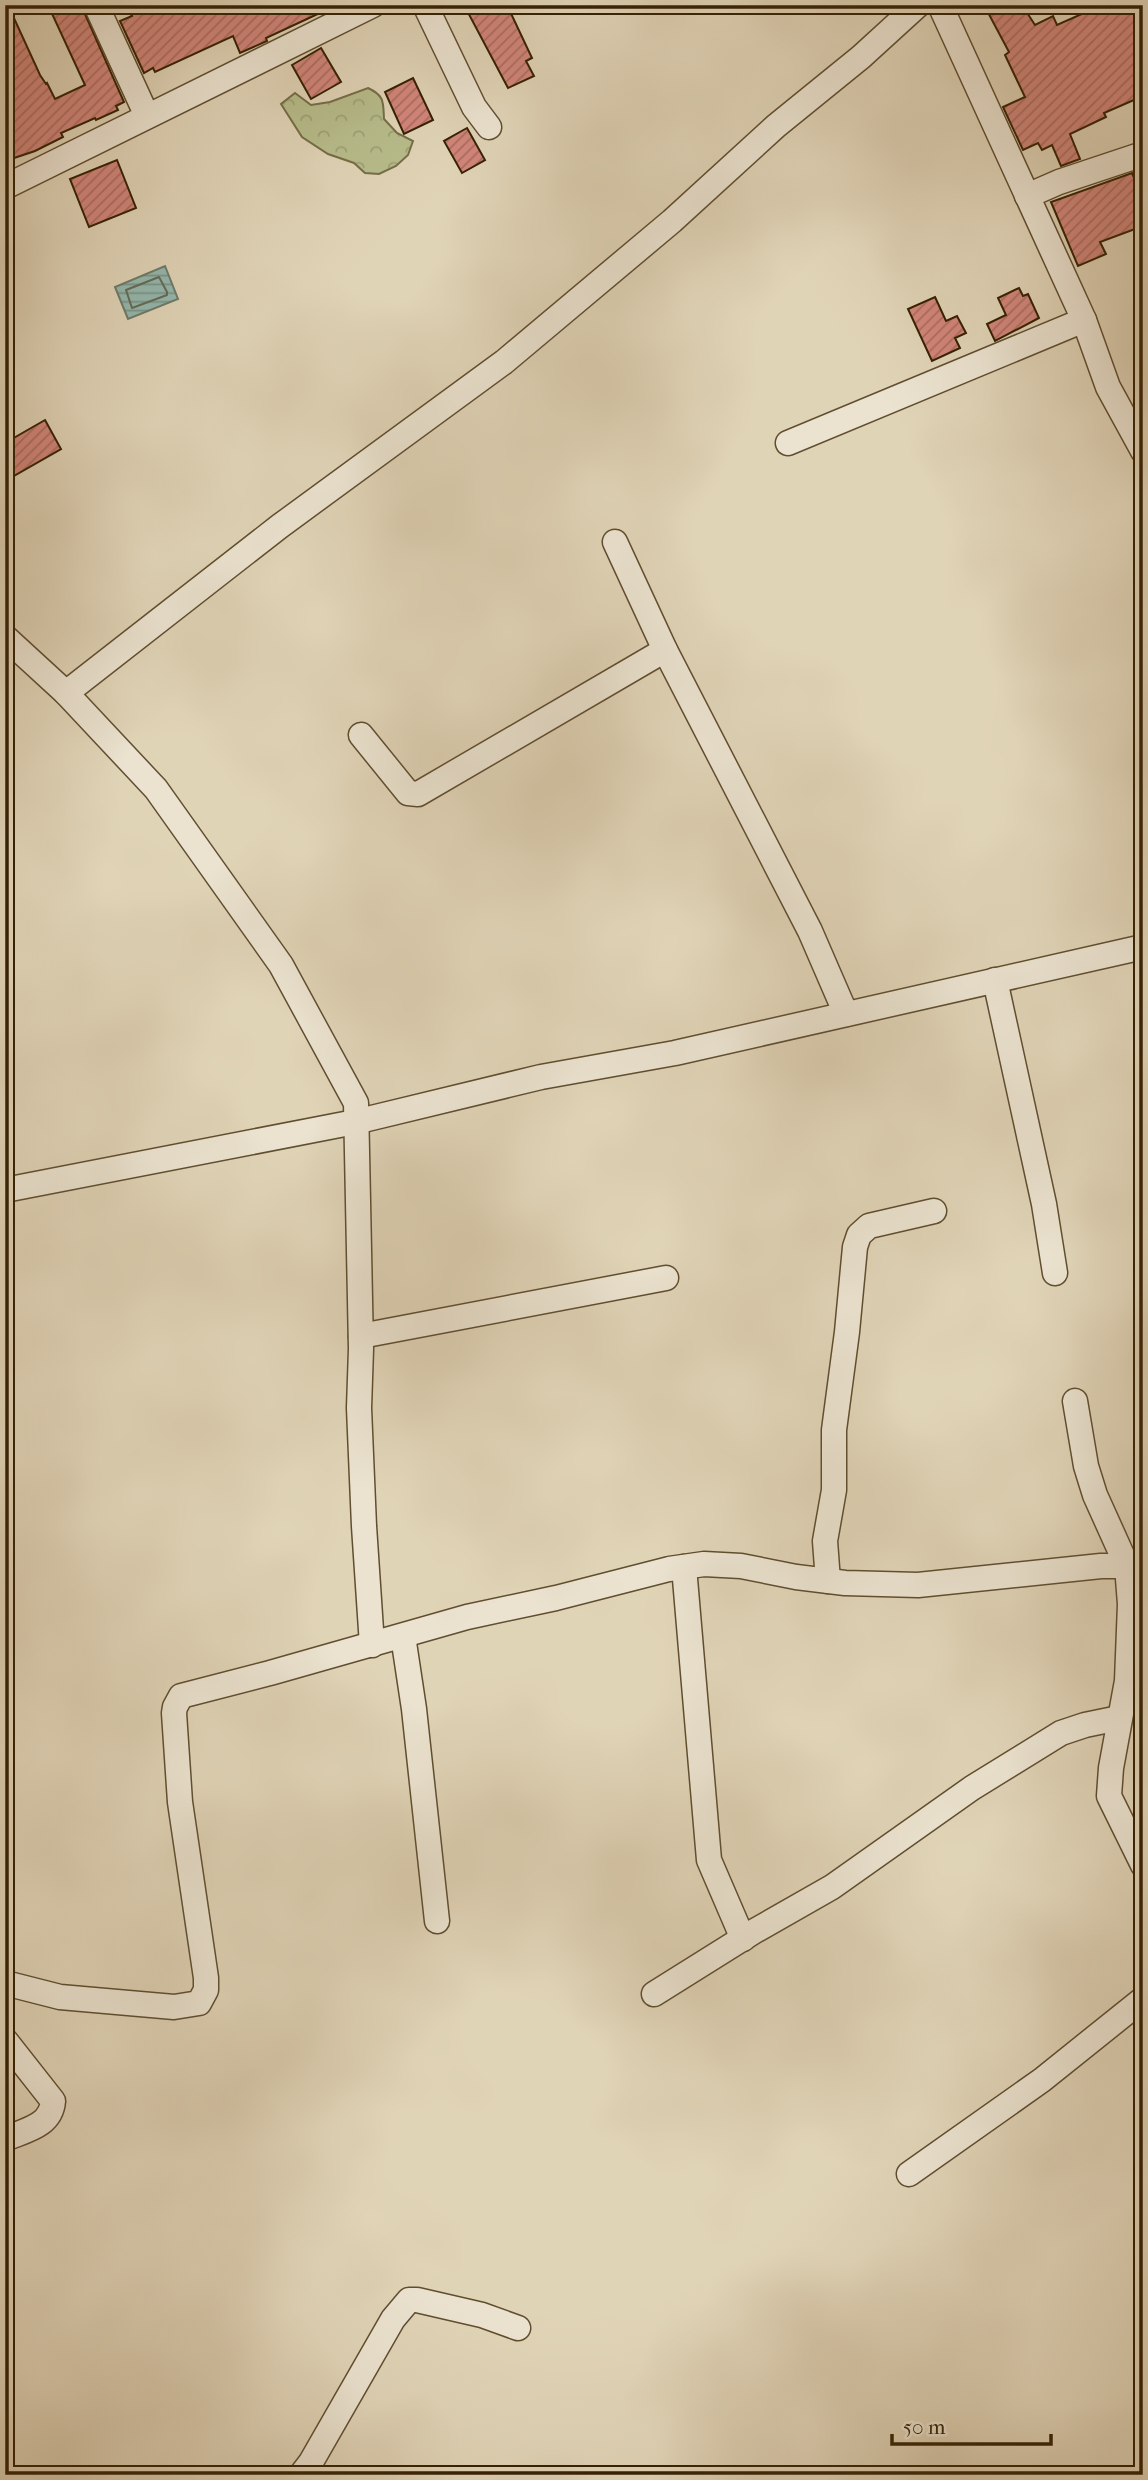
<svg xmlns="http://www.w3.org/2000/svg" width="1148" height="2480" viewBox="0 0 1148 2480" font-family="'IM FELL French Canon',serif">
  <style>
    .forest { fill: url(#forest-crowns); stroke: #766e47; stroke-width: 2 }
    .water { fill: url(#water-rules); stroke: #6e7c6a; stroke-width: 2 }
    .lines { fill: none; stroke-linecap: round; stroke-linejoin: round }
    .shore { stroke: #646c58; stroke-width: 2 }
    .building { fill: url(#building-hatch); stroke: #352103; stroke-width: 2 }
    .minor-casing { stroke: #604e30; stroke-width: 27 }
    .minor { stroke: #ebe3d0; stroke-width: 24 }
  </style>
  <defs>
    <pattern id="forest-crowns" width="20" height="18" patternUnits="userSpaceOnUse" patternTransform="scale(1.75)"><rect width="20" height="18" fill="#b7bc8b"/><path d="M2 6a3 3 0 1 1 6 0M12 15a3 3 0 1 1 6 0" fill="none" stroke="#9ea176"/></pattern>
    <pattern id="water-rules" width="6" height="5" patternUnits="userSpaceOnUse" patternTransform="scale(1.75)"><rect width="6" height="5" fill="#94b8ae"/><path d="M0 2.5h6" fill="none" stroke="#7a958b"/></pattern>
    <pattern id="building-hatch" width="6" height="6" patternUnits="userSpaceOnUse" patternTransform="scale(1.75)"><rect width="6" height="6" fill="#d2867a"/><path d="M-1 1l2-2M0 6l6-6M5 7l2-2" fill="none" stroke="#ab6d62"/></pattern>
  </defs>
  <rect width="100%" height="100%" fill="#e0d4b7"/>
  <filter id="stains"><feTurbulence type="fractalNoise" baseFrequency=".00286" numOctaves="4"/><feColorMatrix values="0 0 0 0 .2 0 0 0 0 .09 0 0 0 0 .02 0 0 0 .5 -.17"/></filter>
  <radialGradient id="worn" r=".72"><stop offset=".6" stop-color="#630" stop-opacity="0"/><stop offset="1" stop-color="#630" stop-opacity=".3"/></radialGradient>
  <path class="forest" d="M368 88C385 96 383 102 384 119L397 133 413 141 408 155 396 166 379 174 365 173 354 163 328 154 302 137 281 104 295 93 311 105 330 102Z"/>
  <polygon class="water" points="165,266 178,299 128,319 115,287"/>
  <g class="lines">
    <polygon class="shore" points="159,277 167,292 167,295 132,308 126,290"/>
  </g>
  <g class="building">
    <polygon points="5,5 8,5 40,75 46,84 47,83 55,99 85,85 48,5 81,5 124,102 116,106 118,110 96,120 95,118 61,133 63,137 35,151 5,161"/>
    <polygon points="127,5 337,5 266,38 267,41 240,53 233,36 155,72 153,68 144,73 120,21 132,16"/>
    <polygon points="464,5 507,5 532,58 526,61 534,76 508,88"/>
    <polygon points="984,5 1022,5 1035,25 1053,16 1057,25 1102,5 1143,5 1143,96 1104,113 1106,117 1070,134 1080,159 1061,166 1052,145 1042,150 1038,143 1023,150 1003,107 1025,97 1005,55 1009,52"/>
    <polygon points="321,48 341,82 311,99 292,65"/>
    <polygon points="413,78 433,120 404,134 385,92"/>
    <polygon points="467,128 485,160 462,173 444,141"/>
    <polygon points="117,160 136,208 89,227 70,179"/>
    <polygon points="1132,173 1143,199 1143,226 1100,242 1106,254 1078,266 1051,202"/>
    <polygon points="1019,288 1023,296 1028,294 1039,318 995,341 987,324 1006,315 998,298"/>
    <polygon points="935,297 946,321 957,316 966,333 955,338 960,348 932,361 908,309"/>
    <polygon points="45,420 61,449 5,481 5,443"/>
  </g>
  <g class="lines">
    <g class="minor-casing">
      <g id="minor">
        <polyline points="96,5 147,116"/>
        <polyline points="425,5 474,107 489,127"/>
        <polyline points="940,5 1084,320 1108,387 1143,451"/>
        <polyline points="5,187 373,5"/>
        <polyline points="1027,196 1059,182 1143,154"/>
        <polyline points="788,443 1084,320"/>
        <polyline points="615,542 665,650 810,931 846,1014"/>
        <polyline points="5,637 66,693 156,789 281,965 356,1103 361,1349 359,1408 364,1526 372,1645"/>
        <polyline points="66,693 280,526 504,362 672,221 776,126 861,57 918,5"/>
        <polyline points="361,735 408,793 418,794 665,650"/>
        <polyline points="995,980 1044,1204 1055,1273"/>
        <polyline points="5,1190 355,1122 541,1077 675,1053 1143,947"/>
        <polyline points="361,1336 666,1278"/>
        <polyline points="1075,1401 1086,1466 1095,1495 1127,1566 1130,1604 1127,1681 1111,1768 1109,1796 1143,1865"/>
        <polyline points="684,1567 709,1860 743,1939"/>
        <polyline points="828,1581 825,1541 834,1490 834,1430 847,1332 855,1247 859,1235 869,1226 934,1211"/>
        <polyline points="403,1636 414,1709 437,1921"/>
        <polyline points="5,1983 60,1997 174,2007 199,2003 206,1990 206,1978 180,1802 174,1713 175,1707 181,1696 270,1673 467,1617 556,1598 669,1569 704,1564 741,1566 796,1577 845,1583 918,1585 1101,1566 1143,1566"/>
        <polyline points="654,1994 753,1932 832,1887 972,1788 1061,1733 1085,1725 1119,1718"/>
        <path d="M5 2040 53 2101C51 2126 26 2130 5 2139"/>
        <polyline points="909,2174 1042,2080 1143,1999"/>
        <polyline points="301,2475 311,2462 393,2319 409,2300 417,2300 482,2315 518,2328"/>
      </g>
    </g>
    <use href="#minor" class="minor"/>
  </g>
  <rect width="1148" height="2480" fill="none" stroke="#e0d4b7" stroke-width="28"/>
  <rect x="7" y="7" width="1134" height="2466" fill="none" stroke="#352103" stroke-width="3.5"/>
  <rect x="14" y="14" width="1120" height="2452" fill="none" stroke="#352103" stroke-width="2"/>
  <path d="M892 2434v10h159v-10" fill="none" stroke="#352103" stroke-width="3.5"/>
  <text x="903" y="2434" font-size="21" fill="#352103" stroke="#ebe3d0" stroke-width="5" paint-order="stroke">50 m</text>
  <rect width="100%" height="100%" filter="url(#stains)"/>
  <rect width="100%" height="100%" fill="url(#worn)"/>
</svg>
